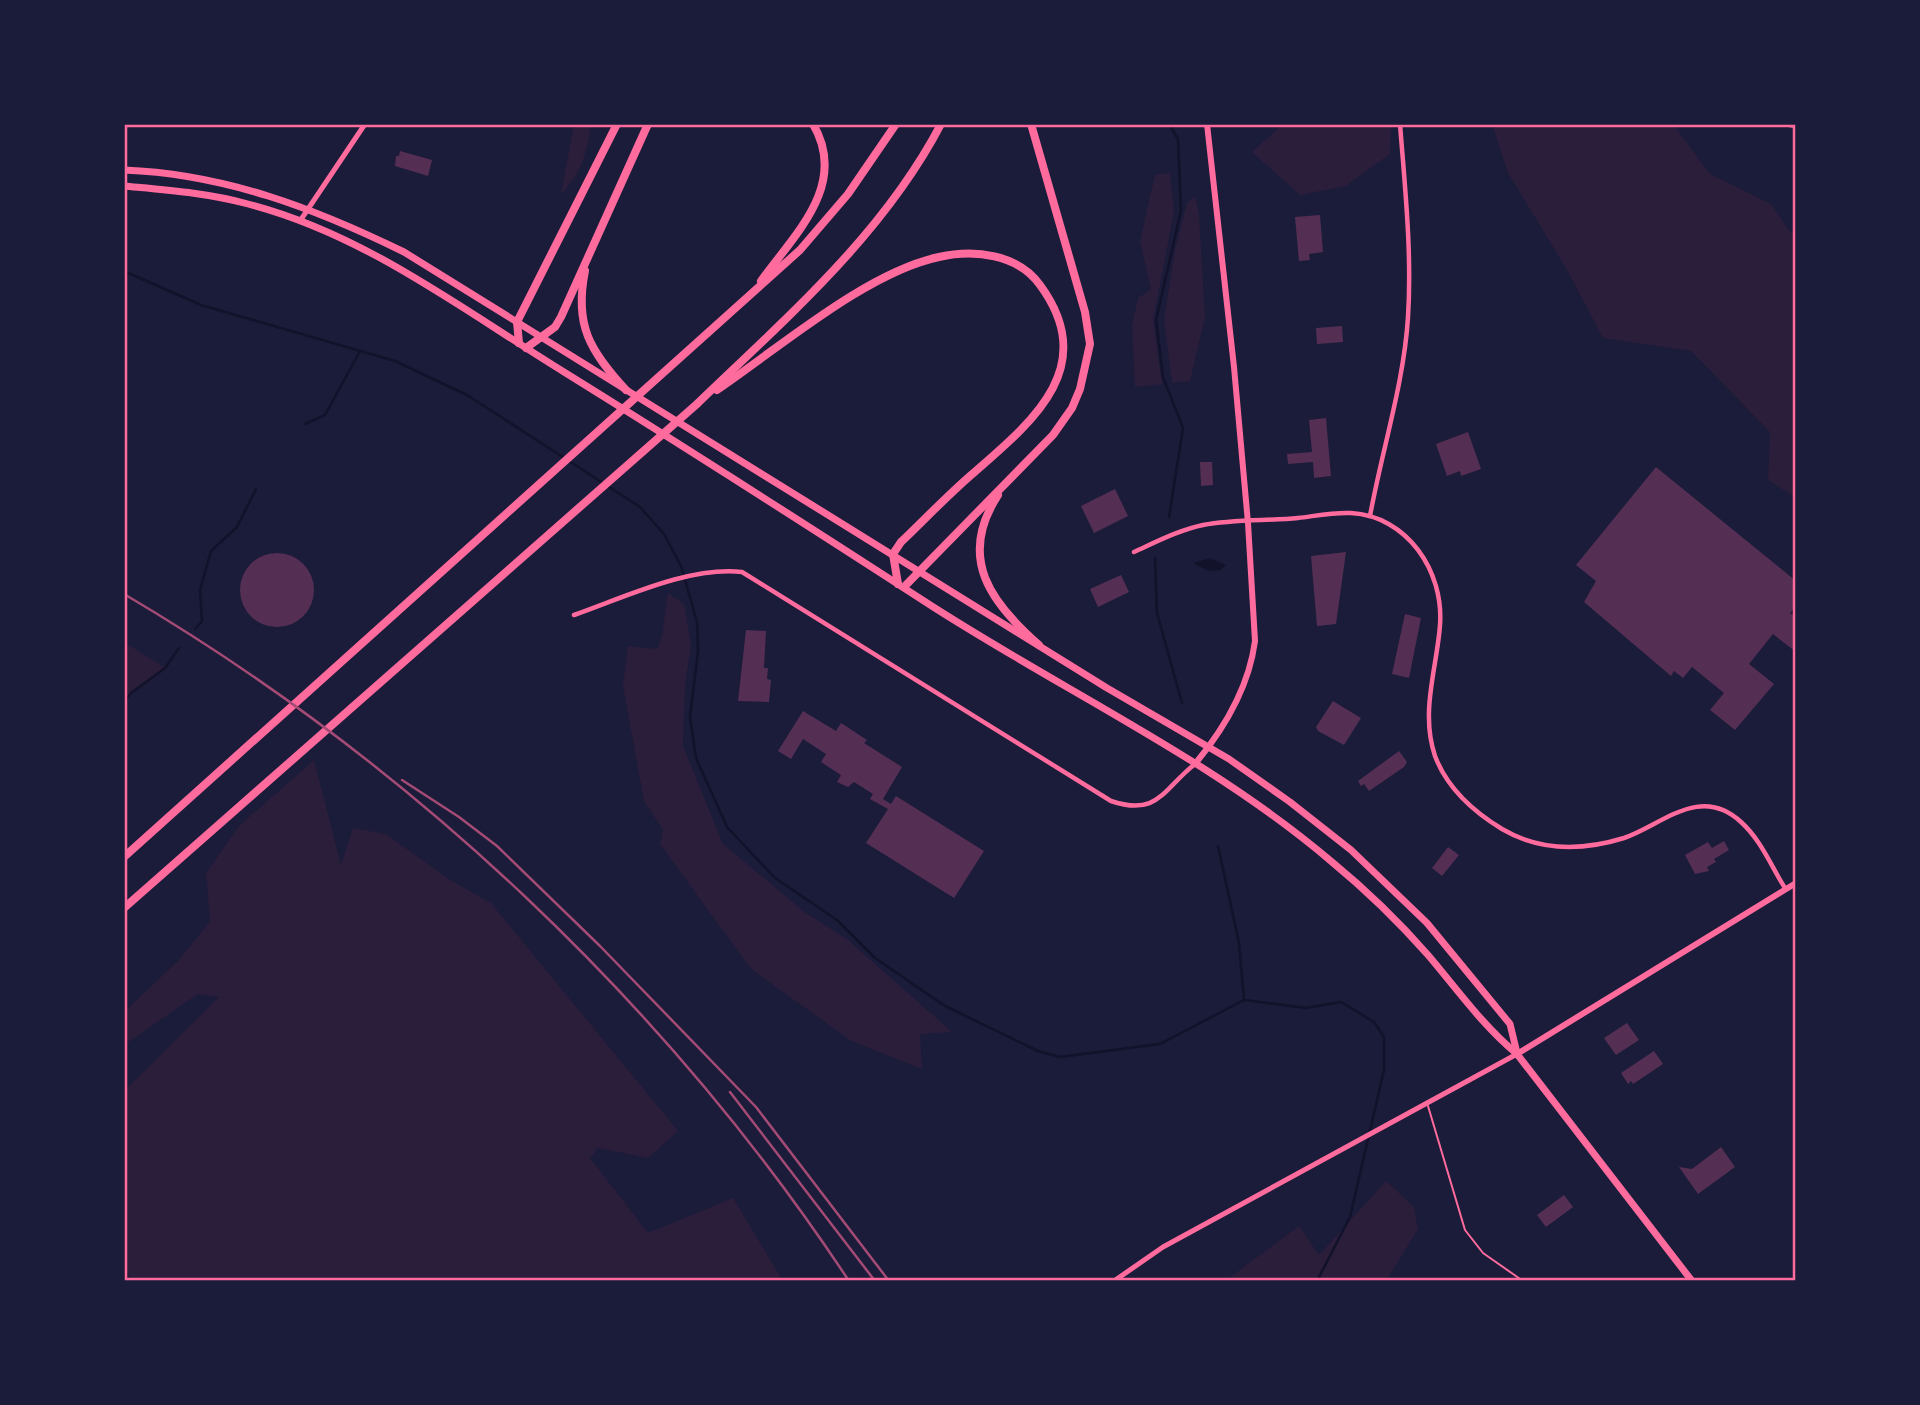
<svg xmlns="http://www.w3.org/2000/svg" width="1920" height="1405" viewBox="0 0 1920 1405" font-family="'Open Sans',sans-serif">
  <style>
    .green { fill: #2a1e3b }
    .water { fill: #12122b }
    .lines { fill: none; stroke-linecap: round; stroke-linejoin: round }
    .stream { stroke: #12122b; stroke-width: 2.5 }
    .building { fill: #542f53 }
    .service { stroke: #ff6b9d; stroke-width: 2 }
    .minor { stroke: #ff6b9d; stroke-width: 4.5 }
    .tertiary { stroke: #ff6b9d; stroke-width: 5 }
    .secondary { stroke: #ff6b9d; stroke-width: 6 }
    .primary { stroke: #ff6b9d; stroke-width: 7 }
    .motorway { stroke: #ff6b9d; stroke-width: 8 }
    .rail { stroke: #a44b75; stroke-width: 2.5 }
    .neatline { fill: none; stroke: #ff6b9d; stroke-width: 2.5 }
  </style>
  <rect width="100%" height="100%" fill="#1b1b3a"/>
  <g class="green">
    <path d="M574 124H591C587 152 581 175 561 194Z"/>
    <polygon points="1283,124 1391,124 1390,154 1346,186 1300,195 1252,152"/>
    <polygon points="1492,124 1673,124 1710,174 1771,204 1790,232 1796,232 1796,498 1768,480 1770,432 1691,351 1603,338 1566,268 1508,173"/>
    <polygon points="1170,173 1174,212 1153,320 1162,384 1135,387 1132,326 1138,298 1151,289 1140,241 1155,175"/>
    <polygon points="1195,197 1199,214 1205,317 1190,381 1172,383 1164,320 1175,250 1187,203"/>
    <path d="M668 593 684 604 691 645 685 685 683 746 723 844 806 913 847 939 952 1032 920 1034 922 1069 851 1041 751 969 660 844 663 830 644 801 623 686 628 646 657 649C665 635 664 611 668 593Z"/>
    <polygon points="124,642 165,668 131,693 124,702"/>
    <polygon points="314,760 341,865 353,828 386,834 447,878 491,903 678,1131 648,1158 598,1148 590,1158 648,1233 733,1198 783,1281 131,1281 124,1266 124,1091 219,997 198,994 124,1045 124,1012 180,959 210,921 206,873 240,825"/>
    <polygon points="1386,1181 1414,1207 1418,1229 1386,1281 1225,1281 1299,1226 1319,1255"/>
  </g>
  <polygon class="water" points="1210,558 1226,565 1221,570 1209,571 1193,563"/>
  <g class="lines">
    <g class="stream">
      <polyline points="1169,124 1178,139 1181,211 1156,320 1163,377 1183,428 1169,517"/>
      <polyline points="124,271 201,305 395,361 467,395 640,507 664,534 681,566 697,622 698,651 690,717 696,758 727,827 775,878 837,920 875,958 945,1006 1038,1051 1060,1057 1160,1044 1244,1000 1306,1008 1341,1002 1374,1022 1384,1037 1384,1070 1350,1217 1317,1281"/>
      <polyline points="305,424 325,415 360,351"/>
      <polyline points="1155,558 1157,613 1182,703"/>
      <polyline points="195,629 202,621 200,590 211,551 237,527 256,489"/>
      <polyline points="124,702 131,693 165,668 179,648"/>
      <polyline points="1218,846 1239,943 1244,1000"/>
    </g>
  </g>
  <g class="building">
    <polygon points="400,151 432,160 428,176 395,166 396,156 399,156"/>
    <polygon points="1320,215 1323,252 1309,254 1310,260 1299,261 1295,217"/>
    <polygon points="1342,326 1343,342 1317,344 1316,328"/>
    <polygon points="1326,418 1331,476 1314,478 1313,462 1288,464 1287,454 1312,452 1309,420"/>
    <polygon points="1468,432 1481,469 1461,476 1460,471 1447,476 1436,444"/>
    <polygon points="1200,462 1212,462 1213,485 1201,486"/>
    <polygon points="1656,467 1796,581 1796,606 1790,613 1796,617 1796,652 1773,634 1749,664 1774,684 1735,730 1710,710 1724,693 1692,667 1683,678 1674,671 1671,676 1584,602 1596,581 1576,565"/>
    <polygon points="1115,489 1128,516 1094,533 1081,506"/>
    <polygon points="1346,552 1336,624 1317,626 1311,556"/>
    <circle cx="277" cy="590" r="37"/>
    <polygon points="1121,575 1129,592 1098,607 1090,589"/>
    <polygon points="1405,614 1421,618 1409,678 1392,674"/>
    <polygon points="746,630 766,631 764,668 768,668 767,679 771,680 769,702 738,701"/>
    <polygon points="1333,701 1361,718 1344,745 1318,731 1316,727"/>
    <polygon points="803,711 836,731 841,723 867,740 864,743 902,767 883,799 891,804 896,796 984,851 954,898 866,843 888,809 870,799 873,794 854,782 848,787 837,782 841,775 821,762 826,754 803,739 791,759 778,751"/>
    <polygon points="1399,751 1407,762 1404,767 1369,791 1364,784 1361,786 1358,781"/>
    <polygon points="1724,841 1729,850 1714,859 1716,862 1707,867 1709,871 1695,874 1685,855 1708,842 1712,848"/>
    <polygon points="1448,847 1459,855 1442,876 1432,868"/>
    <polygon points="1627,1023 1639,1040 1616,1055 1604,1038"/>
    <polygon points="1654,1051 1663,1064 1633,1084 1631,1081 1628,1084 1621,1073"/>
    <polygon points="1721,1147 1735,1167 1698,1194 1679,1167 1692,1169"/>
    <polygon points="1564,1195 1573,1207 1546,1227 1537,1215"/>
  </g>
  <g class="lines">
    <polyline class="service" points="1428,1106 1465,1230 1483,1253 1523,1281"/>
    <g class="minor">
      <polyline points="1784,124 1796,126"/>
      <path d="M1370 516C1382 450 1404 383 1408 317 1412 253 1405 188 1400 124"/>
      <path d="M1134 552C1156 542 1179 530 1203 525 1234 519 1267 521 1298 518 1315 516 1334 512 1351 513 1407 516 1444 571 1440 625 1437 668 1420 712 1435 756 1447 788 1474 812 1502 829 1541 852 1582 851 1624 838 1662 825 1700 784 1741 822 1761 840 1771 866 1785 888"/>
      <path d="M574 615C623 598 689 566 742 572L1111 801C1158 817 1163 789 1195 764"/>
    </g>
    <g class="tertiary">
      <polyline points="300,221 365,124"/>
      <polyline points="1114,1281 1163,1247 1517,1054"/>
    </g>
    <g class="secondary">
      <path d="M1195 764C1224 729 1249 687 1255 641L1248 523 1234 367 1207 124"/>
      <polyline points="1517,1054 1796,883"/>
    </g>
    <g class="primary">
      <path d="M124 170C225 174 314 208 404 252L1107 688 1229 759 1290 802 1351 850 1427 923 1510 1024 1517 1053"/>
      <path d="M124 186C166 190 208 193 248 204 365 234 463 310 564 372 685 447 805 524 924 601 1059 689 1209 757 1332 862 1366 890 1399 922 1428 955 1457 989 1483 1026 1517 1054L1692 1281"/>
    </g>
    <g class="motorway">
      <path d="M585 271C574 325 590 351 626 390"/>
      <path d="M761 281C794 235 849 185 813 124"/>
      <polyline points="519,343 517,322 617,124"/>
      <polyline points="526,348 555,327 561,317 648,124"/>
      <path d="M717 390C779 348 867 272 939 257 974 249 1018 254 1040 285 1101 368 1031 423 970 476 946 497 924 520 901 542L893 554 898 584"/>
      <path d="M998 495C957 558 991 603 1039 645"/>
      <polyline points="904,587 1053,435 1072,408 1080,389 1090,344 1085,312 1031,124"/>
      <polyline points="124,857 800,250 848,194 896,124"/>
      <path d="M124 908 697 404C786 318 883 235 941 124"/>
    </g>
    <g class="rail">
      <path d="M124 594C411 763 666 1004 849 1281"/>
      <polyline points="402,780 459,817 497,846 600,946 756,1107 889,1281"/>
      <polyline points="730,1092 875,1281"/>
    </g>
  </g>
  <rect width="1920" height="1405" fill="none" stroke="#1b1b3a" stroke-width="252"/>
  <rect x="126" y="126" width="1668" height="1153" class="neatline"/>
</svg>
